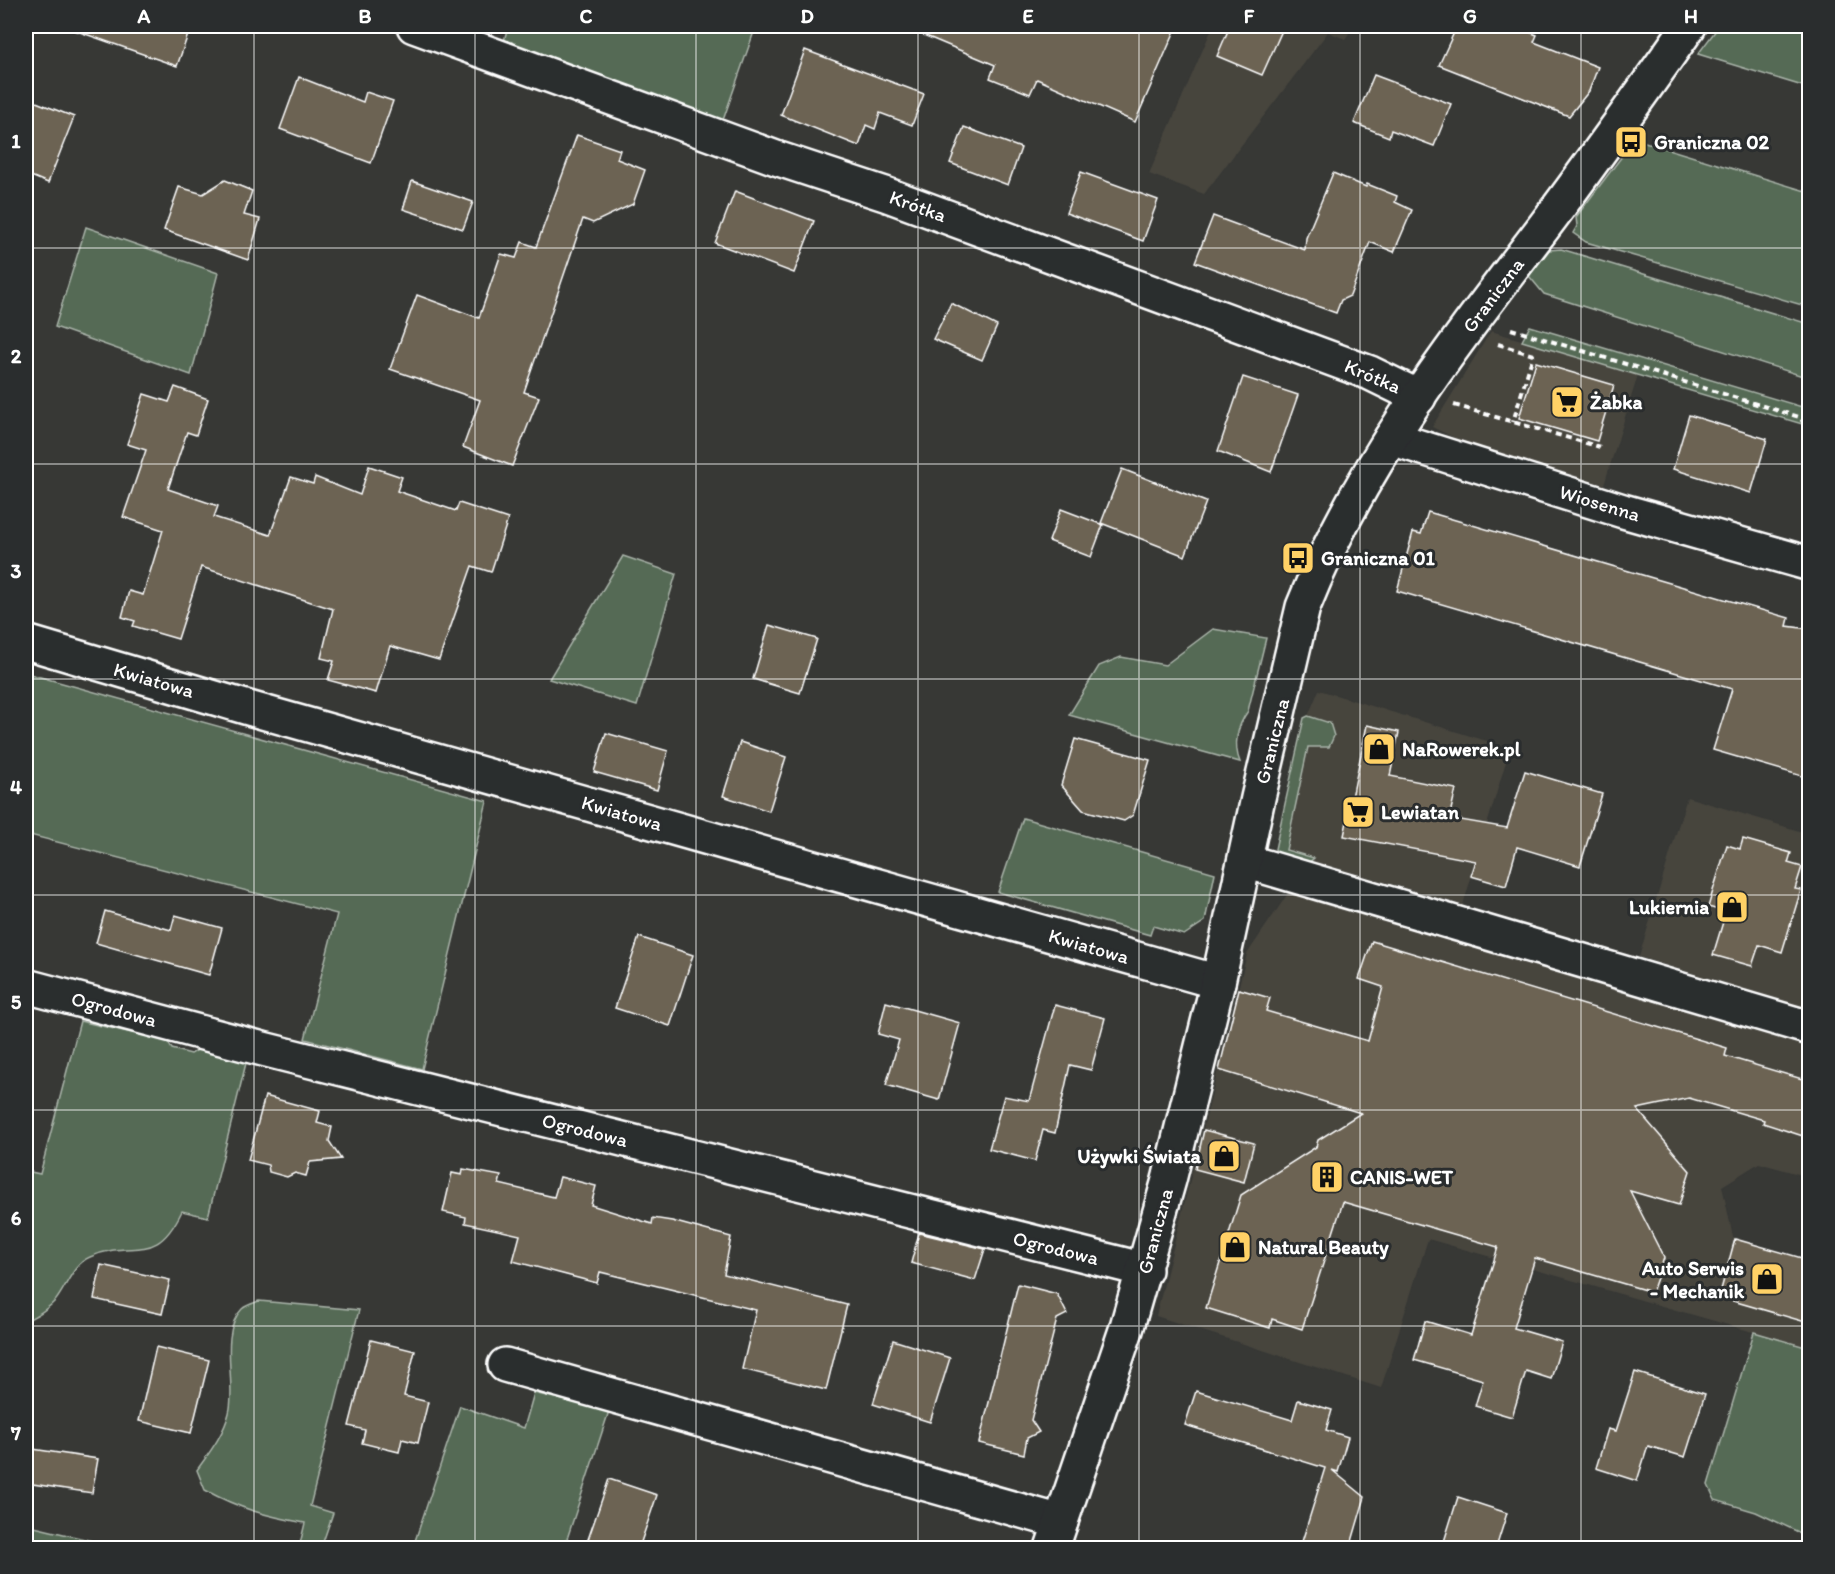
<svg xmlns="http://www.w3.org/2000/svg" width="1835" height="1574" viewBox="0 0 1835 1574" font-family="Itim,sans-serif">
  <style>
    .built { fill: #47453e }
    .green { fill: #556a55; stroke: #aab4aa; stroke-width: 1.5 }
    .building { fill: #6c6353; stroke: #fff; stroke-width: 1.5 }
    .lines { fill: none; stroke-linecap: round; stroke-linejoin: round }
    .minor-casing { stroke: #fff; stroke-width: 38 }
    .path { stroke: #fff; stroke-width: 4; stroke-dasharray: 6 4.5; stroke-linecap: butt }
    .minor { stroke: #2a2d2e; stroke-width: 33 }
    .grid { fill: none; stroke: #fff; stroke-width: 1.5; stroke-opacity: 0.55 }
    .labels { text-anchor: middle; stroke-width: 6; stroke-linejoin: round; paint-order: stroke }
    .poi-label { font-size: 20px; font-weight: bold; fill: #fff; stroke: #2a2d2e; text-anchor: start }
    .street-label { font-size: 20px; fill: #fff; stroke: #2a2d2e }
    .neatline { fill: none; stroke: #fff; stroke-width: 2 }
    .grid-label { font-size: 20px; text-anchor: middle; font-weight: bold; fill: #fff }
  </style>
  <rect width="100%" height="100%" fill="#373835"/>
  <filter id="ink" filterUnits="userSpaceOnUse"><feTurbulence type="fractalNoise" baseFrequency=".0167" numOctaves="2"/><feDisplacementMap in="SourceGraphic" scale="12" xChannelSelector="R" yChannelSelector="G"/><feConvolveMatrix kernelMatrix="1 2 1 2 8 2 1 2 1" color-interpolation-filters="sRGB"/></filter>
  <g filter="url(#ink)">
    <g class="built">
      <polygon points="1213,26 1354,26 1345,39 1328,32 1204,194 1149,174"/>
      <polygon points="1491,331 1638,375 1604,485 1463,442 1432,427"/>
      <polygon points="1319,690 1510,748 1463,905 1312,861 1307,864 1275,849 1304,718 1308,716"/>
      <polygon points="1687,797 1809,834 1809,1009 1639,957"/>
      <polygon points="1289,892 1809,1047 1809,1177 1759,1163 1722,1186 1733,1237 1809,1261 1809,1348 1428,1239 1381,1388 1156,1316 1247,954"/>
    </g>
    <g class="green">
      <polygon points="508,26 756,26 721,126 503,45"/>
      <polygon points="1719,26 1809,26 1809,88 1698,54"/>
      <polygon points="1635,139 1809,192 1809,307 1586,242 1573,233 1577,226 1576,217"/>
      <polygon points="86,227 218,273 191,375 55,327"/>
      <polygon points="1561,249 1809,324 1809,378 1544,294 1529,276 1549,250"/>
      <polygon points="1530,326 1809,409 1809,426 1522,341"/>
      <polygon points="623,556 676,574 637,706 549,679"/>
      <path d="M1213 629 1266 638 1248 711C1237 726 1233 745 1240 762L1069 715 1099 666 1121 657 1165 665Z"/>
      <polygon points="26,673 487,801 422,1069 305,1039 337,914 26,834"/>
      <polygon points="1308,716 1330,723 1334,736 1329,747 1308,747 1286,850 1314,858 1307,864 1280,855 1275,849 1304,718"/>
      <polygon points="1023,818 1215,873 1205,921 1184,935 1153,926 1150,935 998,892"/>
      <path d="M80 1021 167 1041 172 1049 191 1054 199 1049 247 1059 208 1217 182 1211C154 1268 135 1237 90 1257 73 1264 67 1286 56 1300 47 1310 37 1315 26 1321V1171L40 1174Z"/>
      <path d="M259 1301 359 1310 310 1506 333 1513 321 1548H299L305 1523C266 1516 240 1509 205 1490L197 1470C209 1453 224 1434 229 1413 237 1385 218 1333 242 1309 246 1305 254 1303 259 1301Z"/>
      <polygon points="1754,1332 1809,1348 1809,1537 1756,1512 1715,1500 1708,1485"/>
      <polygon points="534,1393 609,1411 564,1548 434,1548 415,1541 460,1406 524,1428"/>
      <polygon points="26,1525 122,1548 43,1548 26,1544"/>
    </g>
    <g class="building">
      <polygon points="71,26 191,26 177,66 71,29"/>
      <polygon points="902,26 1177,26 1135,122 1037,79 1030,94 990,78 995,65"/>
      <polygon points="1230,26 1284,26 1262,75 1217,56"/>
      <polygon points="1457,26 1515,26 1537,35 1534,42 1598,67 1589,91 1569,116 1439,65"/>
      <polygon points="805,50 924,94 912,125 880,113 875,129 866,125 859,146 781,115"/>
      <polygon points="1374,75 1451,104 1434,146 1391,130 1389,137 1354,123"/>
      <polygon points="299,77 363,102 366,92 393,101 371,163 280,129"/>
      <polygon points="26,98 74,117 48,183 26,174"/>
      <polygon points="964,127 1021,148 1008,185 950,163"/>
      <polygon points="577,135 620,150 617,159 645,170 633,204 593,223 583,219 524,392 539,397 512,466 463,447 480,400 390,369 417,295 479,318 501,254 516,258 522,242 536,247"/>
      <polygon points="1081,172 1158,200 1143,241 1066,213"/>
      <polygon points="1333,173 1366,187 1367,184 1397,196 1395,202 1412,210 1394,252 1370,242 1350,296 1341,300 1336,313 1195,262 1213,216 1305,250 1306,238"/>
      <polygon points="225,180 252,191 244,215 260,219 248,260 164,230 179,187 203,194"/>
      <polygon points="412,181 473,202 463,229 403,209"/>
      <polygon points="735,191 814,221 794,273 715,243"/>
      <polygon points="951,303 997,326 982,360 933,339"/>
      <polygon points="1536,362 1614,385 1597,441 1519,418"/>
      <polygon points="1243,377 1298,395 1271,472 1218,451"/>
      <polygon points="175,387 208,399 196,435 187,432 168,489 218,506 214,517 270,535 291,477 313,484 315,477 360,495 369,466 402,477 397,491 456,511 459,503 508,519 491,572 472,566 439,660 390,646 376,693 328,680 334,661 321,658 333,609 201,567 178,639 133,626 135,621 122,617 129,591 143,595 163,530 123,517 146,450 127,444 144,394 169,402"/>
      <polygon points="1689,415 1767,439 1751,493 1673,469"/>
      <polygon points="1122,469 1206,502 1185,556 1101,523"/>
      <polygon points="1061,509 1103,525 1091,557 1049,541"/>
      <polygon points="1428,512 1789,618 1787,626 1809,629 1809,778 1713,750 1732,689 1397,591 1413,532 1421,534"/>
      <polygon points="769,625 817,639 800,693 753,679"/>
      <polygon points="1367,725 1399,732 1390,776 1456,789 1449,818 1507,828 1525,771 1602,794 1580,866 1517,847 1506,886 1471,876 1476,861 1344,836"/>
      <polygon points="606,733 668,751 657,790 594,772"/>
      <polygon points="1075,739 1150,760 1133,815 1124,821 1083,810 1061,785"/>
      <polygon points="740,742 786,757 769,811 723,796"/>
      <polygon points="1743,839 1791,853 1788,863 1802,867 1795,889 1801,890 1782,952 1759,945 1752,966 1713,955 1726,912 1708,907 1727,845 1740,849"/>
      <polygon points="105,911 171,930 175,915 222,928 209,975 96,943"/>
      <polygon points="639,937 693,955 670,1026 615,1008"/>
      <polygon points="1372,941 1727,1048 1725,1056 1809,1081 1809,1138 1763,1123 1764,1120 1689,1098 1637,1109 1690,1171 1679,1205 1630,1191 1664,1258 1652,1292 1535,1258 1514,1328 1562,1342 1551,1379 1526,1371 1512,1417 1475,1406 1483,1380 1414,1360 1425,1321 1471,1335 1498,1247 1343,1202 1302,1329 1272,1319 1270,1328 1206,1308 1241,1195 1316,1147 1318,1140 1361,1113 1219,1070 1239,989 1270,998 1266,1011 1368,1041 1383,987 1359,979"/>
      <polygon points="886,1002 960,1023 939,1100 886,1085 899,1040 878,1034"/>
      <polygon points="1055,1005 1105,1018 1091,1070 1070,1065 1055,1133 1043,1130 1035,1161 989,1149 1004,1096 1029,1101"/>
      <polygon points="265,1096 320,1111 317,1123 332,1127 329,1141 341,1159 310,1162 306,1176 295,1173 287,1177 269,1172 268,1165 248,1160"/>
      <polygon points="1204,1130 1254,1143 1244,1182 1195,1169"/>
      <polygon points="463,1169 501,1176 499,1184 554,1197 560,1177 596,1186 591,1205 652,1224 653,1218 672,1221 731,1237 724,1274 847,1305 826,1390 742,1369 756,1310 600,1272 597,1283 513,1261 520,1235 465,1223 466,1217 443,1212 452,1173 462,1175"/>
      <polygon points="919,1233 985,1249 975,1280 911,1263"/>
      <polygon points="1735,1239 1809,1260 1809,1323 1719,1297"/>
      <polygon points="101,1265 170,1280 162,1314 94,1299"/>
      <polygon points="1018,1284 1057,1294 1067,1314 1057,1319 1031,1420 1039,1432 1027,1438 1024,1454 979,1443"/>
      <polygon points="371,1340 415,1351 404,1396 428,1402 418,1443 402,1439 399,1452 362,1443 365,1430 349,1426"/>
      <polygon points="893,1340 950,1358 930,1422 873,1404"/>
      <polygon points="156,1347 209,1360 191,1433 139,1421"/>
      <polygon points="1635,1372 1705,1394 1685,1457 1648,1446 1637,1481 1596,1468 1608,1429 1616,1431"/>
      <polygon points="1196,1391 1292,1420 1298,1400 1332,1410 1326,1430 1348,1437 1338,1472 1332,1470 1365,1497 1350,1548 1300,1548 1325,1468 1185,1425"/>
      <polygon points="26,1448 98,1459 92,1493 26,1483"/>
      <polygon points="609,1479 657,1495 639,1548 585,1548"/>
      <polygon points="1458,1497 1507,1513 1496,1548 1442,1548"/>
    </g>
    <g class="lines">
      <g class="minor-casing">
        <g id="minor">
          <polyline points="414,26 776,158 885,194 1370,373 1419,397"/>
          <polyline points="1391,438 1623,511 1810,564"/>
          <polyline points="26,642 252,709 1218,982"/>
          <polyline points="1245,861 1810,1028"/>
          <polyline points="26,986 263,1049 1145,1270"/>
          <polyline points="505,1365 1061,1522"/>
          <path d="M1052 1548 1126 1330 1169 1180 1218 982 1258 798 1303 607C1359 466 1452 347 1543 228 1593 162 1641 94 1689 26"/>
        </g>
      </g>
      <g class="path">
        <polyline points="1511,329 1799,417 1810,429"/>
        <polyline points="1498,344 1533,355 1513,422"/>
        <polyline points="1454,405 1600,447"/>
      </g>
      <use href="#minor" class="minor"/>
    </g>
  </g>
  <path class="grid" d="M254 26V1548M475 26V1548M696 26V1548M918 26V1548M1139 26V1548M1360 26V1548M1581 26V1548M26 248H1810M26 464H1810M26 679H1810M26 895H1810M26 1110H1810M26 1326H1810"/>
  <defs>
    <g id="bus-square" transform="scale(1.725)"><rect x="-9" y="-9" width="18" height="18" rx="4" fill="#ffd166" stroke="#2a2d2e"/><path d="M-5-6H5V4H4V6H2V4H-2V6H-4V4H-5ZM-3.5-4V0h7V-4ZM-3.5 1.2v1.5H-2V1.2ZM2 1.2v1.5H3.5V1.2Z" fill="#111"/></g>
    <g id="supermarket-square" transform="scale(1.725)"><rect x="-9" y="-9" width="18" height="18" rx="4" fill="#ffd166" stroke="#2a2d2e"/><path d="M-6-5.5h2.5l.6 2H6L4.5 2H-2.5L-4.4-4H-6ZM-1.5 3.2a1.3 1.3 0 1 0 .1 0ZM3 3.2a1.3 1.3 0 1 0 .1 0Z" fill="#111"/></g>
    <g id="shop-square" transform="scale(1.725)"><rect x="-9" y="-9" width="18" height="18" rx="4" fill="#ffd166" stroke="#2a2d2e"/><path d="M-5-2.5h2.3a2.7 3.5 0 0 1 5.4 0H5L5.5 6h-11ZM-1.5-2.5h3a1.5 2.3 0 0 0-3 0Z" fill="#111"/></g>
    <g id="building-square" transform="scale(1.725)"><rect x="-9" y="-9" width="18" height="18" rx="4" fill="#ffd166" stroke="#2a2d2e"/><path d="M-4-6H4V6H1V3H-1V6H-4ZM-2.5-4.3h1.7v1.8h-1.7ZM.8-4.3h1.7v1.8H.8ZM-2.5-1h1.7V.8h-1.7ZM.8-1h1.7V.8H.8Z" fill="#111"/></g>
  </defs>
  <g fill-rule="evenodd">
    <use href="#bus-square" x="1631" y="142"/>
    <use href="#supermarket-square" x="1567" y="402"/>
    <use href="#bus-square" x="1298" y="558"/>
    <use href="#shop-square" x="1379" y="749"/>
    <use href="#supermarket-square" x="1358" y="812"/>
    <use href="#shop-square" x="1732" y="907"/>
    <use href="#shop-square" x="1224" y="1156"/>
    <use href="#building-square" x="1327" y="1177"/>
    <use href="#shop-square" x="1235" y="1247"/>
    <use href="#shop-square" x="1767" y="1279"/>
  </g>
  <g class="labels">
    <g class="poi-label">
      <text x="1654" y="149">Graniczna 02</text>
      <text x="1590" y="409">Żabka</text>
      <text x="1321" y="565">Graniczna 01</text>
      <text x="1402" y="756">NaRowerek.pl</text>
      <text x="1381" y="819">Lewiatan</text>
      <text x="1709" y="914" text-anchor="end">Lukiernia</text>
      <text x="1201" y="1163" text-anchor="end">Używki Świata</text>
      <text x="1350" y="1184">CANIS-WET</text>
      <text x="1258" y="1254">Natural Beauty</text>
      <text x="1744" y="1275" text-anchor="end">Auto Serwis<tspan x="1744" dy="23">- Mechanik</tspan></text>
    </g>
    <g class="street-label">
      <text transform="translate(918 206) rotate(20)" y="7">Krótka</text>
      <text transform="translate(1493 295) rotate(-53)" y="7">Graniczna</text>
      <text transform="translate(1373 376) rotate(23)" y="7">Krótka</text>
      <text transform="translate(1600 503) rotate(17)" y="7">Wiosenna</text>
      <text transform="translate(154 680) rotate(16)" y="7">Kwiatowa</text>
      <text transform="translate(1272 741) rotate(-76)" y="7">Graniczna</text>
      <text transform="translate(622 813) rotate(16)" y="7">Kwiatowa</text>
      <text transform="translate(1089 946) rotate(16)" y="7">Kwiatowa</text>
      <text transform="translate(114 1009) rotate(15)" y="7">Ogrodowa</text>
      <text transform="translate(585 1130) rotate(14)" y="7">Ogrodowa</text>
      <text transform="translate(1155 1231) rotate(-75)" y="7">Graniczna</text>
      <text transform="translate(1056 1248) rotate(14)" y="7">Ogrodowa</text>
    </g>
  </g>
  <rect width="1835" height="1574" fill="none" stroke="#2a2d2e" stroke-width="66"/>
  <rect x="33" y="33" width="1769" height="1508" class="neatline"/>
  <g class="grid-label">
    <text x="144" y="23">A</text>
    <text x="365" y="23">B</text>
    <text x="586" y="23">C</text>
    <text x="807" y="23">D</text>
    <text x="1028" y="23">E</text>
    <text x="1249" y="23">F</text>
    <text x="1470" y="23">G</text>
    <text x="1691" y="23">H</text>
    <text x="16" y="148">1</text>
    <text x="16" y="363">2</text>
    <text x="16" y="578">3</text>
    <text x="16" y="794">4</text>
    <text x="16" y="1009">5</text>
    <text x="16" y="1225">6</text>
    <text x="16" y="1440">7</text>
  </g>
</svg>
